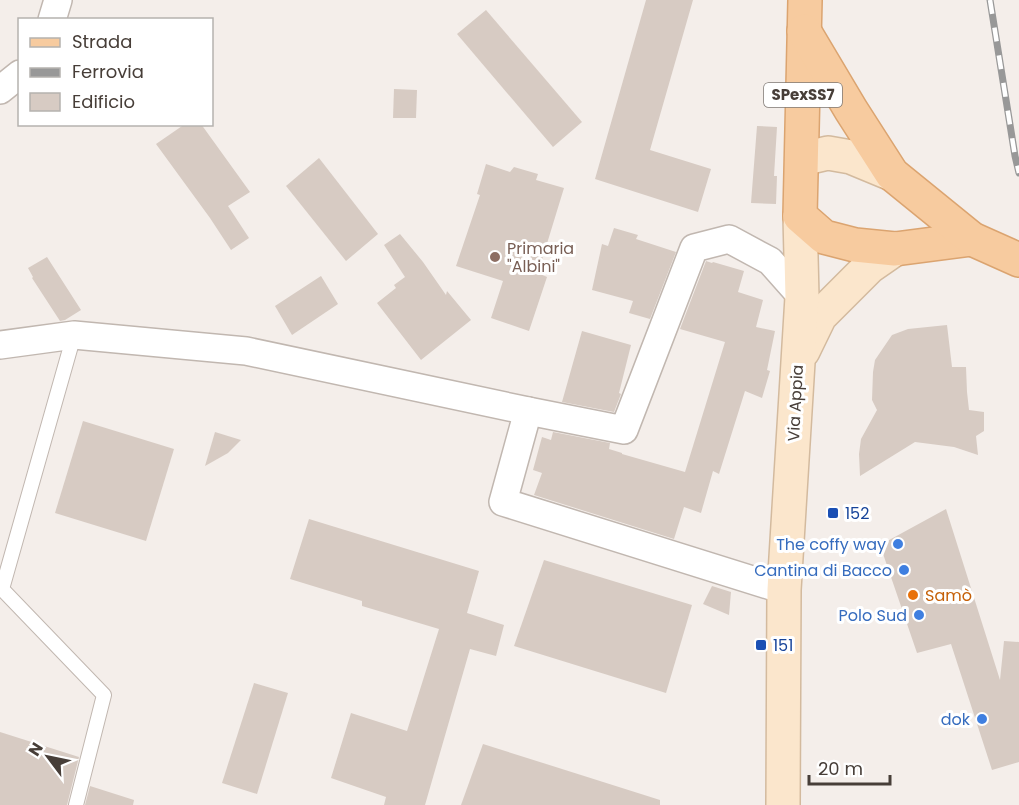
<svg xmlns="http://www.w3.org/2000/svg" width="1019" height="805" viewBox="0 0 1019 805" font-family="Poppins,sans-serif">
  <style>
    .building { fill: #d7cbc3 }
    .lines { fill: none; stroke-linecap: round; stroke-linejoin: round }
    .service-casing { stroke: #c1b7b0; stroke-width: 16 }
    .minor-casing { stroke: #c1b7b0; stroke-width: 30 }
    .secondary-casing { stroke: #d3ba9e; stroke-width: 36 }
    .primary-casing { stroke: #dba470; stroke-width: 36 }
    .service { stroke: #fff; stroke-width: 14 }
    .minor { stroke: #fff; stroke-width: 27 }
    .secondary { stroke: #fbe6cc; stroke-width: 33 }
    .primary { stroke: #f7cb9f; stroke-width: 33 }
    .rail-casing { stroke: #989898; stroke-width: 7 }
    .rail { stroke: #fff; stroke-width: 4.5; stroke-dasharray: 14; stroke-linecap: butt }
    .education-dot { fill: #8d6e63; stroke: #fff; stroke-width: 2 }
    .transit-dot { fill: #1a4fb4; stroke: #fff; stroke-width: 2 }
    .shop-dot { fill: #3f7fe0; stroke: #fff; stroke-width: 2 }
    .food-dot { fill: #e8710a; stroke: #fff; stroke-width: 2 }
    .labels { text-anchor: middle; stroke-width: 6; stroke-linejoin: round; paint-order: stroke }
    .shield { fill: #fff; stroke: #7e7874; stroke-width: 1.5 }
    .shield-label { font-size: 15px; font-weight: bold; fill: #473e38 }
    .education-label { font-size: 16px; fill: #785e54; stroke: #fff; text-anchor: start }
    .street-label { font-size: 16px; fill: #473e38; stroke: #fff }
    .transit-label { font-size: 16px; fill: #164399; stroke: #fff; text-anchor: start }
    .shop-label { font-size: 16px; fill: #366cbe; stroke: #fff; text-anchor: end }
    .food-label { font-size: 16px; fill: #c56008; stroke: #fff; text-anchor: start }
  </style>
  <rect width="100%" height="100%" fill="#f4eeea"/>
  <g class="building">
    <polygon points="646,0 693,0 650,150 711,169 698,212 595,179"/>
    <polygon points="486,10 582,122 553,147 457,34"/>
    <polygon points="394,89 417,90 416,118 393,118"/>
    <polygon points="185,124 201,124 250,192 228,206 249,238 231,250 210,218 156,144"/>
    <polygon points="757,126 777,127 774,176 777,176 776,204 751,203"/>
    <polygon points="319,158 378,234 346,261 286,186"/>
    <polygon points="486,164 510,172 514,167 538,174 536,180 564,188 538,273 547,277 529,331 491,318 503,281 456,266 480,195 477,194"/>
    <polygon points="614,228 638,235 636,239 676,252 650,319 629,313 633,301 592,290 602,244 608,246"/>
    <polygon points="400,234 423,262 446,295 447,291 471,320 421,360 377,303 396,288 394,285 405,277 384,245"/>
    <polygon points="47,257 81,310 65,320 60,321 32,278 33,277 28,268"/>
    <polygon points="706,261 712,263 713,262 744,271 738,292 763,300 756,327 775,331 767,370 770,371 762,398 745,391 719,474 713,471 701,513 684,507 674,539 534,495 542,473 533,470 542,437 551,440 553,432 610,443 609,449 622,453 622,454 685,472 725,342 680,329"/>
    <polygon points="321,276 338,304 292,335 275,306"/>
    <polygon points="947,325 952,367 966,367 967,392 969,410 984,412 984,431 976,436 978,455 954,447 915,442 860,476 859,454 861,439 877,410 872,400 873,372 875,360 892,335 908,329"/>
    <polygon points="582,331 631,345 619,393 621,394 614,412 562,402"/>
    <polygon points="83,421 174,449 146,541 55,513"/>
    <polygon points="215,432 241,440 228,453 205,466"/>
    <polygon points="946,509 1000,680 1004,641 1019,642 1019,762 992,770 951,644 917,653 880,545"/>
    <polygon points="309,519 479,571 467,613 504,625 496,656 470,649 425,805 384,805 386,797 331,778 351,713 407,731 439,629 362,606 362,601 290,579"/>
    <polygon points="544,560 692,605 666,693 514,646"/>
    <polygon points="712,586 731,592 729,615 703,604"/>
    <polygon points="254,683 288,693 257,794 222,783"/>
    <polygon points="0,732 79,757 67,805 0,805"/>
    <polygon points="483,744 660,800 660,805 461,805"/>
    <polygon points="90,786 134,800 133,805 85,805"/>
  </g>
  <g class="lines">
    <g class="service-casing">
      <polyline id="service" points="74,335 2,589 104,695 76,805"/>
    </g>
    <g class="minor-casing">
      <g id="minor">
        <polyline points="52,20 58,0"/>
        <polyline points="0,90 20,74"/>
        <polyline points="0,345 74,335 246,351 528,411 503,502 784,590"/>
        <polyline points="528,411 624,430 694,248 729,239 770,261 802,297"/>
      </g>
    </g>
    <g class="secondary-casing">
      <g id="secondary">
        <polyline points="802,159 828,153 851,157 892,174"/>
        <polyline points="803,351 820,316 869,267 895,249"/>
        <polyline points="783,805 784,590 802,297 800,216"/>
      </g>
    </g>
    <g class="primary-casing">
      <g id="primary">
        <polyline points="805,0 800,216 824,237 855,245 895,249 972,239"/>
        <polyline points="804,31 851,110 892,174 972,239 1019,260"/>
      </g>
    </g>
    <use href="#service" class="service"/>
    <use href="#minor" class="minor"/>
    <use href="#secondary" class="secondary"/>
    <use href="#primary" class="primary"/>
    <g class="rail-casing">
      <polyline id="rail" points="990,0 1015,156 1019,173"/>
    </g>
    <use href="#rail" class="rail"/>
  </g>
  <circle class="education-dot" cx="495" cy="257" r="6"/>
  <g class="transit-dot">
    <rect x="827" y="507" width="12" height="12" rx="3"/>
    <rect x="755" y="639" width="12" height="12" rx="3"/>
  </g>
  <g class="shop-dot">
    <circle cx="898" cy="544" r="6"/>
    <circle cx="904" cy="570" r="6"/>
    <circle cx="919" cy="615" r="6"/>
    <circle cx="982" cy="719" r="6"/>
  </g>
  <circle class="food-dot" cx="913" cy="595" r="6"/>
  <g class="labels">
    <rect class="shield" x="764" y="83" width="78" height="24" rx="4.5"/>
    <g class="shield-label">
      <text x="803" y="100">SPexSS7</text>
    </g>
    <g class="education-label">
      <text x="507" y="254">Primaria<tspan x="507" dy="18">"Albini"</tspan></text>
    </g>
    <g class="street-label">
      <text transform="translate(795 403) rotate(-87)" y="6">Via Appia</text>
    </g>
    <g class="transit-label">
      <text x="845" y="519">152</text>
      <text x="773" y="651">151</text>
    </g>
    <g class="shop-label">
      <text x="886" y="550">The coffy way</text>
      <text x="892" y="576">Cantina di Bacco</text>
      <text x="907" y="621">Polo Sud</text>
      <text x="970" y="725">dok</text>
    </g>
    <g class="food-label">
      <text x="925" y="601">Samò</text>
    </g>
  </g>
  <rect x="18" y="18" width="195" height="108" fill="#ffffff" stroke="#b5b2af" stroke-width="1.5"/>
  <rect x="30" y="38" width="30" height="9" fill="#f7cb9f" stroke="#b5b2af" stroke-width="1.5"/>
  <text x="72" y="48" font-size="18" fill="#473e38">Strada</text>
  <rect x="30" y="68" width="30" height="9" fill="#989898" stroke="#b5b2af" stroke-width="1.5"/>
  <text x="72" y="78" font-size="18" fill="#473e38">Ferrovia</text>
  <rect x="30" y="93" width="30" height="18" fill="#d7cbc3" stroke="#b5b2af" stroke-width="1.5"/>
  <text x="72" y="108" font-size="18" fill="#473e38">Edificio</text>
  <g transform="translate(48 757) rotate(302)" stroke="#ffffff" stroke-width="4.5" paint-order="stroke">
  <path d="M0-4.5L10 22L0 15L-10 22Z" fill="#473e38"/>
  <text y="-9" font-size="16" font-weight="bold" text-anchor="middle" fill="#473e38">N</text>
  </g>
  <path d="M809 775v9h81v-9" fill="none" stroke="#473e38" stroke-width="3"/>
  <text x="818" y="775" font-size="18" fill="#473e38" stroke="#ffffff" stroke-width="4.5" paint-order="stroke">20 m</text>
</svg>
